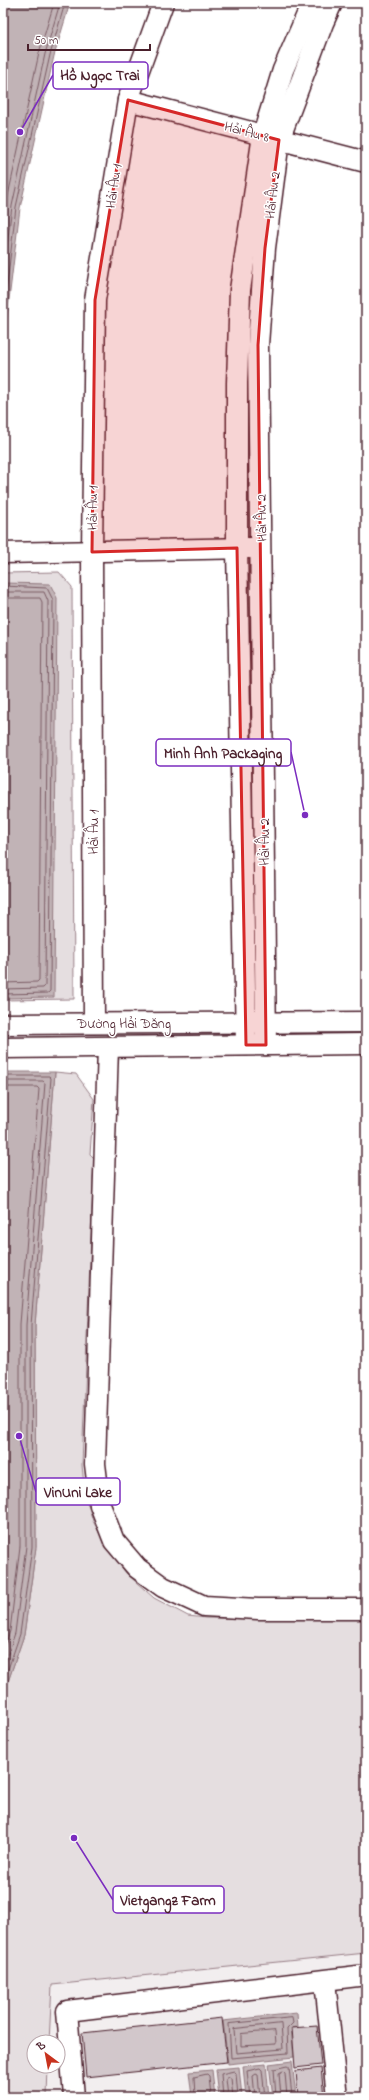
<svg xmlns="http://www.w3.org/2000/svg" width="369" height="2100" viewBox="0 0 369 2100" font-family="'Indie Flower',sans-serif">
  <style>
    .built { fill: #f2eeef }
    .green { fill: #e5dee0; stroke: #987e86 }
    .water { fill: #c1b3b6; stroke: #91787e }
    .lines { fill: none; stroke-linecap: round; stroke-linejoin: round }
    .shore { stroke: #7a5a63; stroke-width: 1 }
    .building { fill: #d2c7cb; stroke: #4a1f2b }
    .minor-casing { stroke: #4a1f2b; stroke-width: 23 }
    .minor { stroke: #fff; stroke-width: 20 }
    .marked { fill: #d62828; fill-opacity: 0.2; stroke: #d62828; stroke-width: 3; stroke-linejoin: round }
    .labels { text-anchor: middle; stroke-width: 3; stroke-linejoin: round; paint-order: stroke }
    .street-label { font-size: 14px; fill: #4a1f2b; stroke: #fff }
    .leader { fill: none; stroke: #7b2cbf; stroke-width: 1.5 }
    .callout-dot { fill: #7b2cbf; stroke: #fff; stroke-width: 1.5 }
    .callout { fill: #fff; stroke: #7b2cbf; stroke-width: 1.5 }
    .callout-label { font-size: 15px; text-anchor: middle; font-weight: bold; fill: #4a1f2b }
  </style>
  <rect width="100%" height="100%" fill="#fff"/>
  <filter id="ink" filterUnits="userSpaceOnUse"><feTurbulence type="fractalNoise" baseFrequency=".025" numOctaves="2"/><feDisplacementMap in="SourceGraphic" scale="8" xChannelSelector="R" yChannelSelector="G"/><feConvolveMatrix kernelMatrix="1 2 1 2 8 2 1 2 1" color-interpolation-filters="sRGB"/></filter>
  <g filter="url(#ink)">
    <polygon class="built" points="366,1953 366,2097 47,2097 48,2066 58,2066 58,2042 49,2042 52,1985"/>
    <g class="green">
      <polygon points="59,572 72,587 74,999 3,1000 3,573"/>
      <polygon points="55,1072 76,1074 94,1099 90,1154 94,1158 82,1465 85,1495 93,1521 107,1547 126,1573 154,1598 188,1616 206,1618 366,1619 366,1953 52,1985 49,2042 34,2042 34,2066 48,2066 47,2097 3,2097 3,1696 24,1635 36,1547 35,1325"/>
    </g>
    <g class="water">
      <polygon points="3,3 70,3 54,56 20,208 5,333 3,389"/>
      <polygon points="3,583 50,584 57,598 54,997 3,998"/>
      <polygon points="3,1072 55,1072 35,1325 36,1547 24,1635 3,1696"/>
      <polygon points="297,2013 298,2027 291,2028 294,2057 228,2064 223,2021"/>
      <polygon points="292,2061 296,2097 273,2097 269,2064"/>
      <polygon points="266,2064 269,2097 246,2097 243,2066"/>
      <polygon points="239,2067 242,2097 219,2097 216,2069"/>
      <polygon points="212,2070 215,2097 192,2097 189,2072"/>
    </g>
    <g class="lines">
      <g class="shore">
        <polyline points="3,227 6,205 39,53 54,3"/>
        <polyline points="3,278 12,206 45,54 60,3"/>
        <polyline points="3,320 16,207 50,55 65,3"/>
        <polyline points="3,586 47,588 53,600 50,991 48,993 3,994"/>
        <polyline points="3,592 44,592 48,601 45,986 43,988 3,989"/>
        <polyline points="3,598 40,598 42,602 39,980 37,982 3,983"/>
        <polyline points="3,1076 49,1076 51,1078 31,1325 32,1547 20,1634 3,1684"/>
        <polyline points="3,1081 43,1081 45,1083 26,1325 26,1546 15,1633 3,1669"/>
        <polyline points="3,1087 37,1087 39,1089 20,1324 20,1546 10,1631 3,1651"/>
        <polygon points="292,2018 293,2023 287,2029 288,2053 231,2058 229,2024"/>
        <polygon points="281,2024 283,2049 236,2053 234,2029"/>
        <polygon points="275,2031 276,2044 241,2046 241,2034"/>
        <polyline points="195,2097 194,2077 207,2074 209,2076 211,2097"/>
        <polyline points="223,2097 221,2074 234,2071 236,2073 238,2097"/>
        <polyline points="228,2097 226,2079 229,2077 231,2078 233,2097"/>
        <polyline points="250,2097 247,2071 260,2068 262,2070 265,2097"/>
        <polyline points="255,2097 253,2076 256,2074 258,2075 260,2097"/>
        <polyline points="276,2097 274,2069 287,2066 289,2067 292,2097"/>
        <polyline points="281,2097 279,2073 283,2071 285,2073 287,2097"/>
      </g>
    </g>
    <g class="building">
      <polygon points="222,2018 227,2062 86,2077 82,2033"/>
      <polygon points="317,2026 321,2065 295,2068 292,2028"/>
      <polygon points="321,2068 324,2097 298,2097 296,2071"/>
    </g>
    <g class="lines">
      <g class="minor-casing">
        <g id="minor">
          <polyline points="128,100 366,162"/>
          <polyline points="3,553 251,548"/>
          <polyline points="94,1023 92,552 95,300 128,100 163,3"/>
          <polyline points="3,1024 366,1022"/>
          <polyline points="246,1045 237,548 237,383 240,290 263,135 283,70 312,3"/>
          <polyline points="266,1045 258,345 265,248 279,140 323,23 332,3"/>
          <polyline points="108,1047 95,1464 100,1505 114,1541 137,1568 163,1587 204,1606 258,1609 366,1609"/>
          <polyline points="3,1048 366,1044"/>
          <polyline points="325,1981 337,2097"/>
          <polyline points="74,2097 67,2011 366,1975"/>
        </g>
      </g>
      <use href="#minor" class="minor"/>
    </g>
  </g>
  <path class="marked" d="M128 100 279 140 265 248 258 345 266 1045H246L237 548 92 552 95 300Z"/>
  <g class="labels">
    <g class="street-label">
      <text transform="translate(247 131) rotate(15)" y="5">Hải Âu 8</text>
      <text transform="translate(113 186) rotate(-81)" y="5">Hải Âu 1</text>
      <text transform="translate(272 195) rotate(-83)" y="5">Hải Âu 2</text>
      <text transform="translate(92 508) rotate(-89)" y="5">Hải Âu 1</text>
      <text transform="translate(261 518) rotate(-91)" y="5">Hải Âu 2</text>
      <text transform="translate(93 832) rotate(-90)" y="5">Hải Âu 1</text>
      <text transform="translate(264 842) rotate(-90)" y="5">Hải Âu 2</text>
      <text x="124" y="1028">Đường Hải Đăng</text>
    </g>
  </g>
  <path class="leader" d="M20 132L53 75M305 815L291 752M19 1436L36 1492M74 1838L113 1900"/>
  <g class="callout-dot">
    <circle cx="20" cy="132" r="4"/>
    <circle cx="305" cy="815" r="4"/>
    <circle cx="19" cy="1436" r="4"/>
    <circle cx="74" cy="1838" r="4"/>
  </g>
  <g class="callout">
    <rect x="53" y="62" width="95" height="27" rx="4"/>
    <rect x="156" y="739" width="135" height="27" rx="4"/>
    <rect x="36" y="1478" width="84" height="27" rx="4"/>
    <rect x="113" y="1886" width="111" height="27" rx="4"/>
  </g>
  <g class="callout-label">
    <text x="100" y="80">Hồ Ngọc Trai</text>
    <text x="223" y="758">Minh Anh Packaging</text>
    <text x="78" y="1497">VinUni Lake</text>
    <text x="168" y="1905">Vietgangz Farm</text>
  </g>
  <rect width="369" height="2100" fill="none" stroke="#fff" stroke-width="16"/>
  <rect x="8" y="8" width="353" height="2084" fill="none" stroke="#4a1f2b" stroke-width="1.5" filter="url(#ink)"/>
  <g transform="translate(46 2054) rotate(328)"><circle r="19" fill="#ffffff" stroke="#b7a5aa"/>
  <path d="M0-3L7 15L0 10L-7 15Z" fill="#c8321e"/>
  <text y="-6" font-size="11" font-weight="bold" text-anchor="middle" fill="#4a1f2b">B</text>
  </g>
  <path d="M28 44v6h122v-6" fill="none" stroke="#4a1f2b" stroke-width="2"/>
  <text x="34" y="44" font-size="12" fill="#4a1f2b" stroke="#ffffff" stroke-width="3" paint-order="stroke">50 m</text>
</svg>
